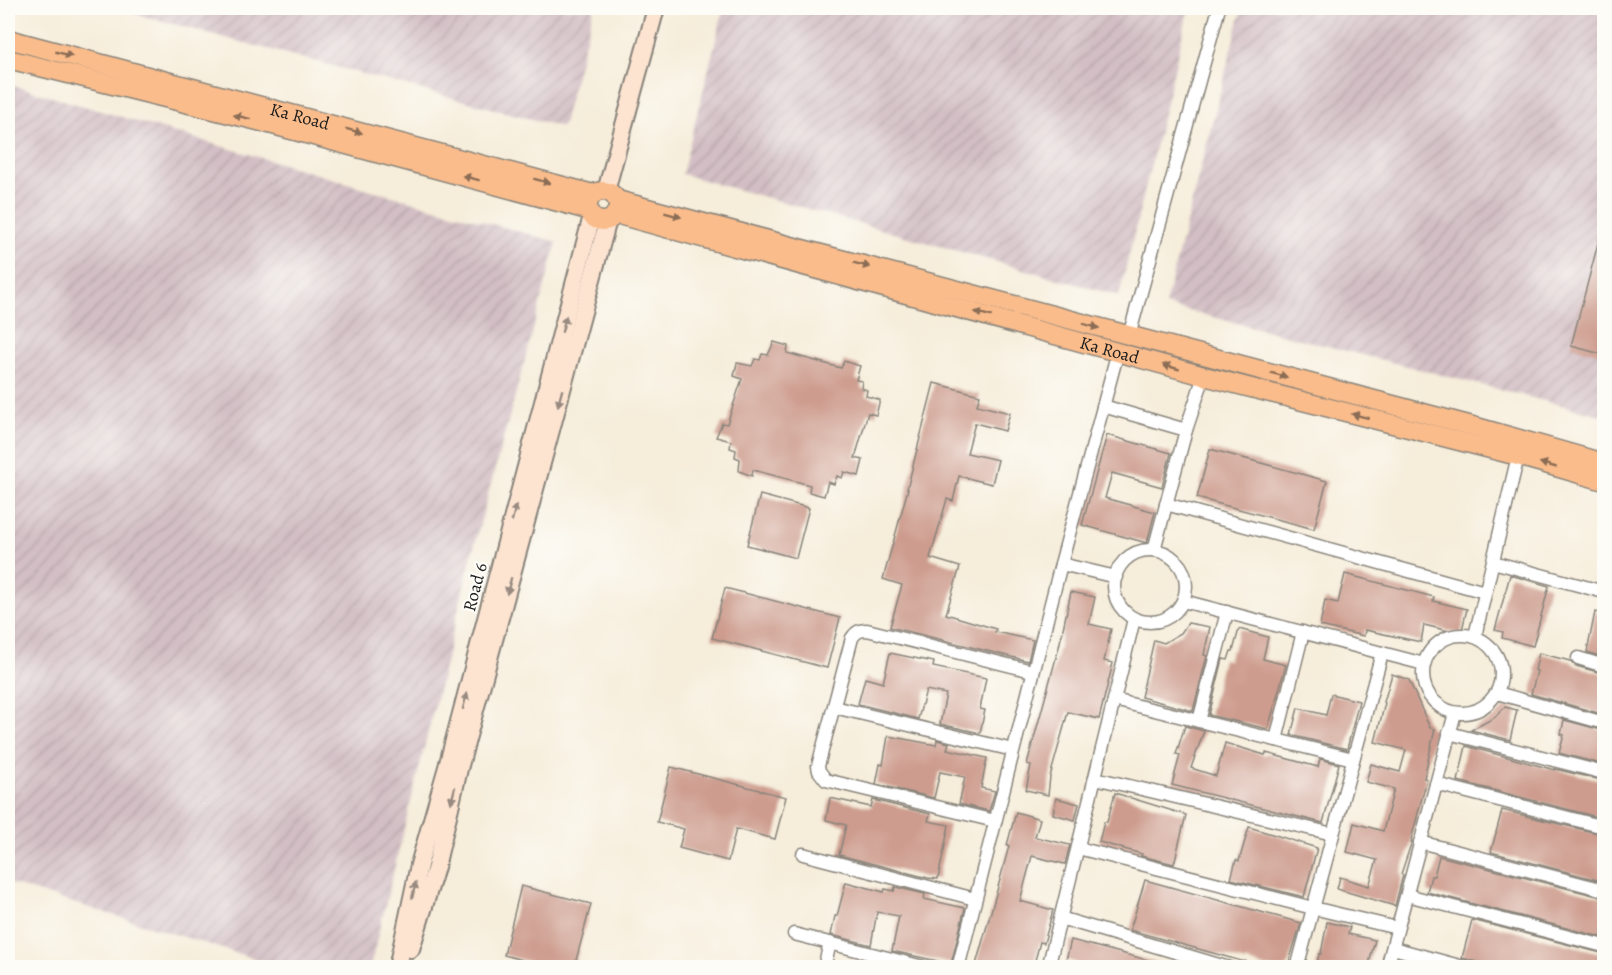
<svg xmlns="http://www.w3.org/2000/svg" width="1612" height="975" viewBox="0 0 1612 975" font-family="Alegreya,serif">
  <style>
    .industrial { fill: url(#industrial-furrows) }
    .building { fill: #cd9c8e }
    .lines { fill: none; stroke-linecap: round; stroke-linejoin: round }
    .street-casing { stroke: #89847b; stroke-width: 15 }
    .secondary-casing { stroke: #89847b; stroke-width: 20 }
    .primary-casing { stroke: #89847b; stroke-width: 21 }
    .street { stroke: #fff; stroke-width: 12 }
    .secondary { stroke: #fde4d1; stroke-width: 16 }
    .primary { stroke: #fabc8b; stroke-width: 18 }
    .rail { stroke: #1c1c1c; stroke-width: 4.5 }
    .oneway { fill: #8b6c54 }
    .oneway2 { fill: #988a80 }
    .labels { text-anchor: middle; stroke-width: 4.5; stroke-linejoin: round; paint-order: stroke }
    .street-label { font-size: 18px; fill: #1c1c1c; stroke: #fdfcf7 }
  </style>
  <defs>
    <pattern id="industrial-furrows" width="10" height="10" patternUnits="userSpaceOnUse" patternTransform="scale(1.5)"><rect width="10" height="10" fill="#d2bec4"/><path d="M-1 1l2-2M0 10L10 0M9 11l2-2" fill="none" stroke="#b4a3a8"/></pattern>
  </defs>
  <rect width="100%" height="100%" fill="#fdfcf7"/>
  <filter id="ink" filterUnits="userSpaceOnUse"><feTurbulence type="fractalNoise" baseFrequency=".0167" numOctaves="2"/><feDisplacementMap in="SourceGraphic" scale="12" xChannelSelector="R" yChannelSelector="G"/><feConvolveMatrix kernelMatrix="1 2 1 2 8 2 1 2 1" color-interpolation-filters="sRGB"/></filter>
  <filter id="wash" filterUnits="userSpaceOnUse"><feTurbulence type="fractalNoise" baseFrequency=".008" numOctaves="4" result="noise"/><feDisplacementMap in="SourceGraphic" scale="24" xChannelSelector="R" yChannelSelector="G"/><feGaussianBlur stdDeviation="1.35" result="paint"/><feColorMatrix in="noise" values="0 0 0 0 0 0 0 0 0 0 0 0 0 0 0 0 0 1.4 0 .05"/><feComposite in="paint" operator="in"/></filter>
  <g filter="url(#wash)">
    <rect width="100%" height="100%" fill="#f6edda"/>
    <g class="industrial">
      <polygon points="113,8 594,8 562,127"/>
      <polygon points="724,8 1189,8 1119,296 682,174"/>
      <polygon points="1242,8 1604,8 1604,416 1165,305"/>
      <polygon points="8,84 385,194 557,242 475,542 370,967 282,967 8,883"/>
    </g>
    <g id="blocks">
      <g class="building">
        <polygon points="1601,232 1605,233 1605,355 1571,346"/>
        <polygon points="774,342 788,346 787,353 841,368 844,361 860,366 856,380 862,381 861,388 867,390 866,396 880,400 876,415 868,413 855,458 863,460 859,476 844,472 842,478 837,476 834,484 828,482 824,496 809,492 810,485 753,470 752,476 739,471 740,459 735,457 736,450 730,448 731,441 716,437 722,423 727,424 742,379 734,376 737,363 752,366 755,359 760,360 762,354 768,355"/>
        <polygon points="934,383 980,395 977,405 1010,413 1005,431 975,423 967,453 998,460 992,484 959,476 953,501 947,499 930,558 960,567 946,614 996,629 995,632 1033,640 1028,661 890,627 902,585 883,579 908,489 907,489"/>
        <polygon points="1107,435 1171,453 1162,487 1112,473 1105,498 1155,512 1147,543 1082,525"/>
        <polygon points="1210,449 1327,481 1314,529 1197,498"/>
        <polygon points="760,495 809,508 796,558 747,545"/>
        <polygon points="1345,574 1434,597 1433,601 1467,609 1461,634 1424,625 1421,642 1365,630 1364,636 1320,626 1325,600 1338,603"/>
        <polygon points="1510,575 1549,586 1533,646 1502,638 1503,632 1495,630"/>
        <polygon points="725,588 840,618 827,668 712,638"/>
        <polygon points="1071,592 1095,597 1089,624 1111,629 1104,661 1113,663 1099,719 1068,712 1050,777 1048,795 1026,790 1031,765 1027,764 1059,647"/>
        <polygon points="1595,612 1605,614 1605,658 1587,652"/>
        <polygon points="1188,623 1210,627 1204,655 1207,656 1193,711 1141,697 1154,640 1164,643 1181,633"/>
        <polygon points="1239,629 1268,637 1263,659 1286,665 1268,729 1209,715 1223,659 1228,660 1231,651 1233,651"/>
        <polygon points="890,653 934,662 933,667 986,678 980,709 985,710 980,733 940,724 946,694 926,690 918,719 858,704 865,678 883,683"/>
        <polygon points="1539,653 1570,661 1576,666 1605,674 1605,715 1531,694 1537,671 1535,670"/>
        <polygon points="1392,674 1409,680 1430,728 1435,729 1424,778 1427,779 1411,840 1412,841 1401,874 1403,875 1395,906 1337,889 1340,877 1369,886 1377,860 1347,852 1354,823 1383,831 1394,789 1366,782 1371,764 1400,772 1406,750 1375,742 1385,703 1384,702"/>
        <polygon points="1331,694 1359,701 1347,749 1291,735 1298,708 1326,715"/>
        <polygon points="1505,707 1517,710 1510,740 1471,730 1494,718"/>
        <polygon points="1564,720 1605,731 1605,765 1559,753 1564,735 1561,734"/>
        <polygon points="1185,726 1204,731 1191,768 1216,776 1225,743 1265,755 1266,753 1318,767 1320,759 1339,764 1323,823 1172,785 1180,755 1176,754"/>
        <polygon points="888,736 936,745 937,740 949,743 947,749 987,758 981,788 995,791 989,811 959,804 965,777 940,772 934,798 876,784 880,764 883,765"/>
        <polygon points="1466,746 1555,770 1555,769 1605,781 1605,819 1458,781"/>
        <polygon points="671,767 786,797 775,839 736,829 728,861 679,848 684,829 657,822"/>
        <polygon points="1115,793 1186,815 1174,864 1141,856 1142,854 1099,842 1104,822 1107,822"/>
        <polygon points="830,798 871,807 873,800 930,814 928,821 949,825 938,879 928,878 839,855 846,825 826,820"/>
        <polygon points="1056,798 1079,804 1075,820 1053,814"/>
        <polygon points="1502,810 1605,835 1605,882 1491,852"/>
        <polygon points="1016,812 1040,819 1035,837 1070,845 1065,864 1032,856 1020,901 1053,910 1044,943 1040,942 1033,968 975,968 998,887 1009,846 1007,845"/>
        <polygon points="1249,827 1317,848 1304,897 1231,879 1236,860 1239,861"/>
        <polygon points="1439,856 1605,898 1605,938 1427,892 1431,876 1434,876"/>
        <polygon points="1145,880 1301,923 1287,968 1267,968 1245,961 1245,962 1130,930"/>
        <polygon points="846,882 884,892 885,889 894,891 895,887 925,894 924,899 965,908 951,964 892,951 899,916 877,912 871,945 831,935 835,916 837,916"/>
        <polygon points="521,886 591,904 574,968 552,968 504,955"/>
        <polygon points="1472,920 1605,954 1605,968 1498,968 1462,958"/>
        <polygon points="1327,922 1350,927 1348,934 1375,940 1368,968 1316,968 1319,954 1321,954"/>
        <polygon points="1071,940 1163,964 1163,968 1094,968 1066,960"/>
      </g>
    </g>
  </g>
  <g filter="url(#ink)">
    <use href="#blocks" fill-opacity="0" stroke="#89847b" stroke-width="1.5"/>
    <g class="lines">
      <g class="street-casing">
        <g id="street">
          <polyline points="1129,336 1219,8"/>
          <polyline points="1103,406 1186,430"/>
          <polyline points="1166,504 1485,592"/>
          <polyline points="1154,550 1186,430 1204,376"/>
          <circle cx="1150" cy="586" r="36"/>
          <polyline points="1493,562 1604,592"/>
          <polyline points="1061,564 1118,351"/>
          <polyline points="1183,601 1424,664"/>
          <circle cx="1462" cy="674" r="39"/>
          <polyline points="1475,636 1518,456"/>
          <polyline points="1578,658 1604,666"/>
          <polyline points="1497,693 1604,723"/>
          <polyline points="1114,700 1353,759"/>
          <polyline points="834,707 1013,750"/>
          <polyline points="1199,721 1227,612"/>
          <polyline points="1449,733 1604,773"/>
          <polyline points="1276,740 1303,632"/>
          <polyline points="1095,778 1333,834"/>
          <polyline points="1436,784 1604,827"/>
          <path d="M995 821 826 780 819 771 818 766 852 638C856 632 859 630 867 630L1032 671"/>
          <polyline points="1420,842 1604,890"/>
          <polyline points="1078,848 1313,908 1397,928"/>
          <polyline points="803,854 975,899"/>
          <polyline points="1407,895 1604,946"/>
          <polyline points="1060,918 1229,968"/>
          <polyline points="794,934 927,968"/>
          <polyline points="1393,948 1467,968"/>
          <polyline points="824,968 830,943"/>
          <polyline points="958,968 1061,564 1116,577"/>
          <polyline points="1048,968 1134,619"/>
          <polyline points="1297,968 1382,653"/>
          <polyline points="1387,968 1455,713"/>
        </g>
      </g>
      <g class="secondary-casing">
        <g id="secondary">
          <polyline points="606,191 656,8"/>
          <polyline points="411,949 436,867 459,769 608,220"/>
          <polyline points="397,968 419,865 447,767 592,216"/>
        </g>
      </g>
      <g class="primary-casing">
        <g id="primary">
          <path id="s1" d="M8 39 593 194"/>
          <polyline points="8,59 258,121 588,210"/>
          <circle cx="603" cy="206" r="15"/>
          <polyline points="617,200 1480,428 1604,463"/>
          <path id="s2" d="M615 214 1204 376 1518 456 1604 481"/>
        </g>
      </g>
      <use href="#street" class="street"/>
      <use href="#secondary" class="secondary"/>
      <use href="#primary" class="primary"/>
      <polyline class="rail" points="8,965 15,968"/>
    </g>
    <defs><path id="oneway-solid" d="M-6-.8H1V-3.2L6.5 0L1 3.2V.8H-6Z" transform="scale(1.5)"/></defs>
    <g class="oneway">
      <use href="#oneway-solid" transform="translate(64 54) rotate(15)"/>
      <use href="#oneway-solid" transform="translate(242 117) rotate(-166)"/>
      <use href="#oneway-solid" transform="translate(354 131) rotate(15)"/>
      <use href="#oneway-solid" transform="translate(471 178) rotate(-165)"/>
      <use href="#oneway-solid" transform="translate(542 181) rotate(15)"/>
      <use href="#oneway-solid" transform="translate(673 215) rotate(15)"/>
      <use href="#oneway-solid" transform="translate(862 265) rotate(15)"/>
      <use href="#oneway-solid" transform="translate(983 314) rotate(-165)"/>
      <use href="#oneway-solid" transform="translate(1091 326) rotate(15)"/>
      <use href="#oneway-solid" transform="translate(1171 367) rotate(-164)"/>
      <use href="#oneway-solid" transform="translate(1279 375) rotate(15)"/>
      <use href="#oneway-solid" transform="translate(1360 416) rotate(-166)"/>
      <use href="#oneway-solid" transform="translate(1548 465) rotate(-164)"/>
    </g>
    <g class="oneway2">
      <use href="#oneway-solid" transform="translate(564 324) rotate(-75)"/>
      <use href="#oneway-solid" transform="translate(560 398) rotate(105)"/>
      <use href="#oneway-solid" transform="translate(514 513) rotate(-75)"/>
      <use href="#oneway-solid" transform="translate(509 586) rotate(105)"/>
      <use href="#oneway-solid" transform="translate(465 701) rotate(-75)"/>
      <use href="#oneway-solid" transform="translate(453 795) rotate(104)"/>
      <use href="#oneway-solid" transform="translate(414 890) rotate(-77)"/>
    </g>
  </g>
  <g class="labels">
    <g class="street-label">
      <text dy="6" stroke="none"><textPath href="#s1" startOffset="302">Ka Road</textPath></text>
      <text dy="6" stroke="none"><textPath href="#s2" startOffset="513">Ka Road</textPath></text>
      <text transform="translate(475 587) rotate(-75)" y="6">Road 6</text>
    </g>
  </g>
  <rect width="1612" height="975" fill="none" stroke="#fdfcf7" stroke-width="30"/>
</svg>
